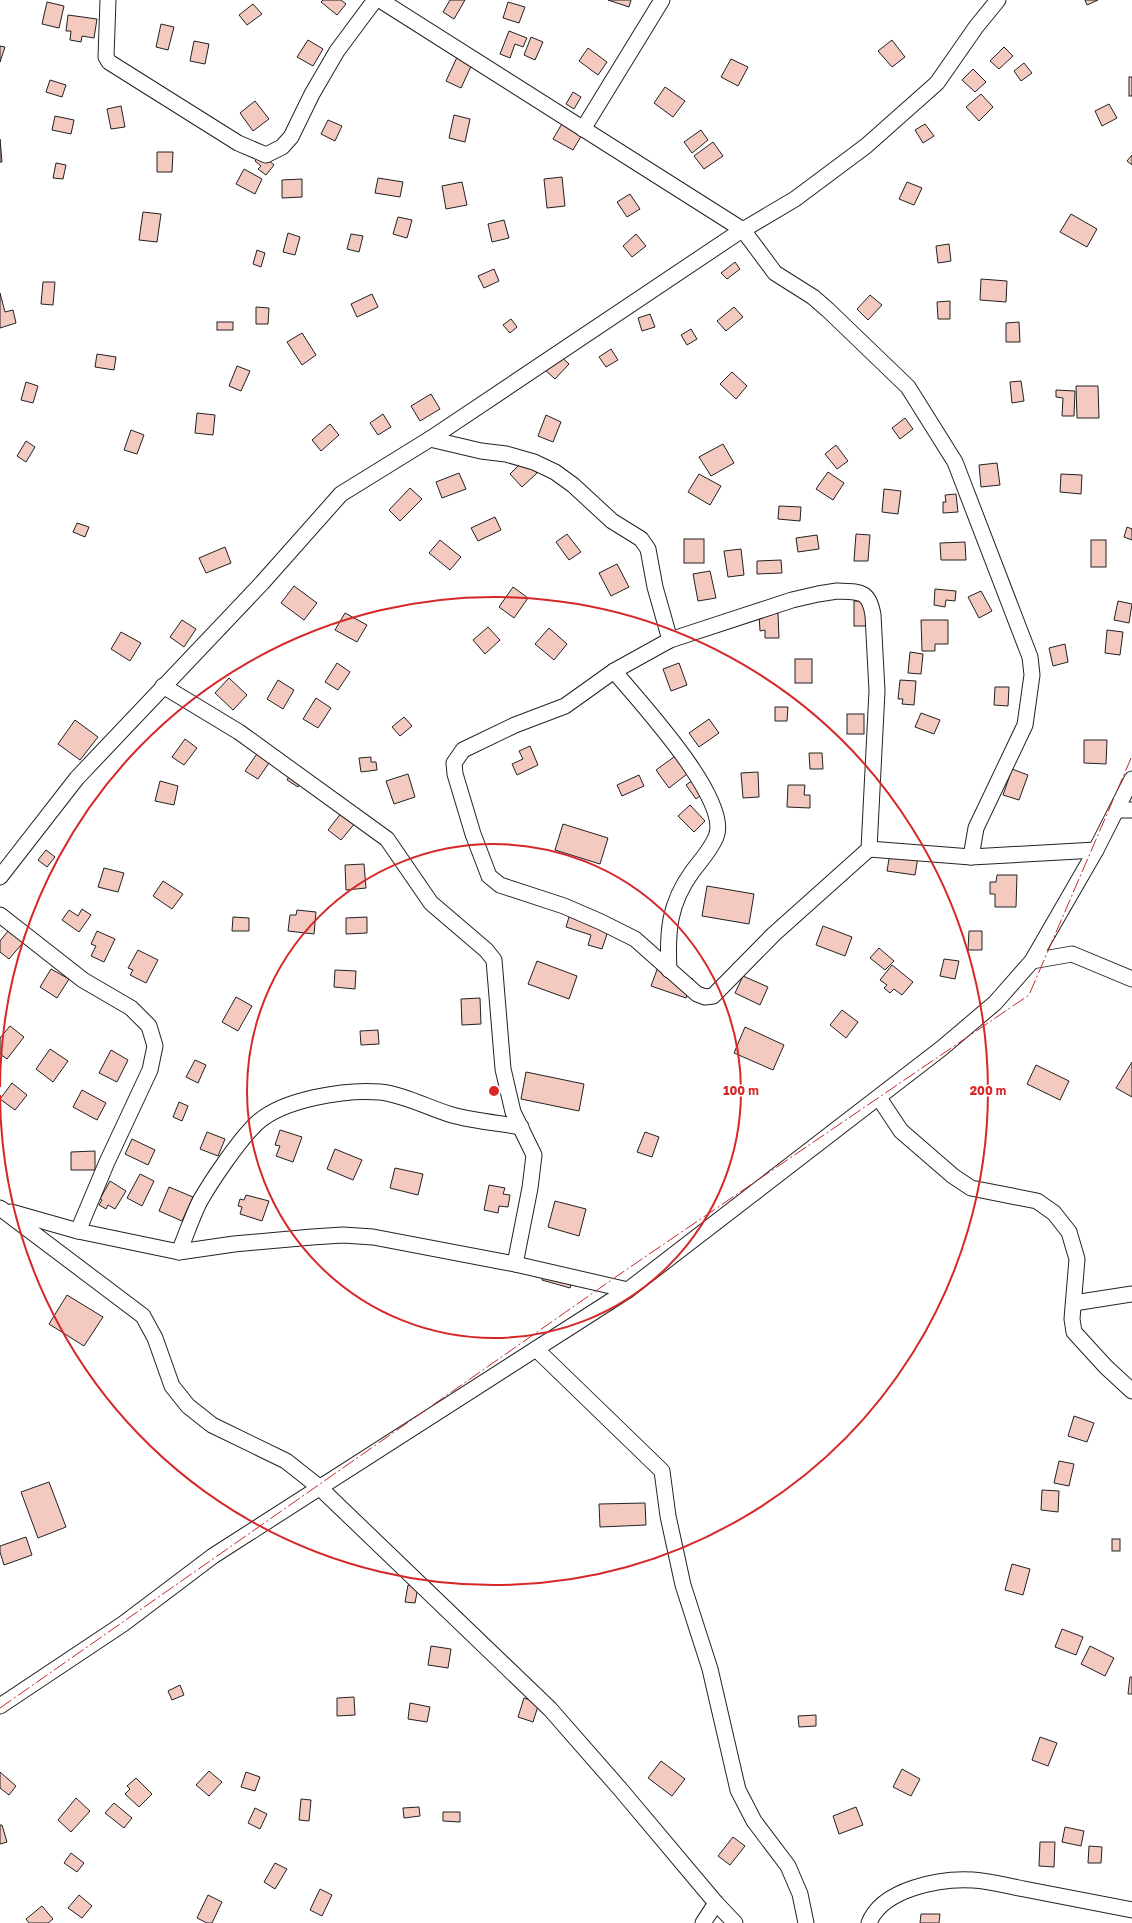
<svg xmlns="http://www.w3.org/2000/svg" width="1132" height="1923" viewBox="0 0 1132 1923" font-family="'Golos Text',sans-serif">
  <style>
    .building { fill: #f3c9c0; stroke: #222 }
    .lines { fill: none; stroke-linecap: round; stroke-linejoin: round }
    .street-casing { stroke: #222; stroke-width: 17 }
    .street { stroke: #fff; stroke-width: 15 }
    .power { stroke: #c62828; stroke-width: 1; stroke-dasharray: 14 3 2 3; stroke-linecap: butt }
    .ring { fill: none; stroke: #d62828; stroke-width: 2 }
    .centre { fill: #d62828; stroke: #fff; stroke-width: 2 }
    .ring-label { font-size: 12px; text-anchor: middle; font-weight: bold; fill: #d62828; stroke: #fff; stroke-width: 3; stroke-linejoin: round; paint-order: stroke }
  </style>
  <rect width="100%" height="100%" fill="#fff"/>
  <g class="building">
    <polygon points="323,0 341,0 346,4 337,15 321,2"/>
    <polygon points="450,0 465,0 454,19 443,12"/>
    <polygon points="608,0 631,0 629,7"/>
    <polygon points="1085,0 1098,0 1087,5"/>
    <polygon points="47,2 64,6 59,28 42,24"/>
    <polygon points="508,2 525,7 519,23 503,18"/>
    <polygon points="253,4 262,14 247,25 239,15"/>
    <polygon points="68,15 97,19 94,38 82,36 81,42 70,40 71,31 66,31"/>
    <polygon points="161,24 174,27 168,50 156,47"/>
    <polygon points="509,31 527,38 523,47 515,44 510,58 500,54"/>
    <polygon points="531,37 543,42 535,60 524,55"/>
    <polygon points="308,40 323,49 313,66 297,57"/>
    <polygon points="892,40 905,57 892,67 878,51"/>
    <polygon points="194,41 209,44 205,64 190,61"/>
    <polygon points="0,46 5,47 0,62"/>
    <polygon points="1004,47 1013,56 999,69 990,61"/>
    <polygon points="588,48 607,62 598,75 579,61"/>
    <polygon points="458,55 473,62 461,88 446,81"/>
    <polygon points="731,59 748,67 738,86 721,77"/>
    <polygon points="1024,63 1032,73 1021,81 1014,71"/>
    <polygon points="973,69 986,82 975,92 962,80"/>
    <rect x="1129" y="77" width="3" height="19"/>
    <polygon points="50,80 66,85 62,97 46,92"/>
    <polygon points="665,87 685,101 673,117 654,103"/>
    <polygon points="573,92 581,97 574,109 566,104"/>
    <polygon points="981,94 993,107 979,121 966,107"/>
    <polygon points="255,101 269,119 253,131 240,113"/>
    <polygon points="1109,104 1117,118 1102,126 1095,111"/>
    <polygon points="121,106 125,127 111,129 107,109"/>
    <polygon points="454,115 470,119 465,142 449,138"/>
    <polygon points="55,116 74,120 71,134 52,130"/>
    <polygon points="328,120 342,126 335,141 321,134"/>
    <polygon points="563,122 583,133 573,150 553,139"/>
    <polygon points="925,124 934,136 923,143 915,130"/>
    <polygon points="701,130 708,140 692,153 684,142"/>
    <polygon points="0,139 2,162 0,162"/>
    <polygon points="713,142 723,156 704,169 694,156"/>
    <polygon points="157,152 173,152 172,172 157,172"/>
    <polygon points="261,154 274,165 266,175 258,169 261,166 255,161"/>
    <polygon points="1132,155 1132,165 1127,161"/>
    <polygon points="56,163 66,165 63,179 53,178"/>
    <polygon points="244,169 262,179 255,194 236,184"/>
    <polygon points="562,177 565,206 547,208 544,179"/>
    <polygon points="378,178 403,182 400,197 375,193"/>
    <polygon points="302,179 302,197 282,198 282,180"/>
    <polygon points="462,182 467,205 446,209 442,186"/>
    <polygon points="907,182 922,188 914,205 899,199"/>
    <polygon points="630,194 640,209 627,217 617,202"/>
    <polygon points="143,212 161,214 157,242 139,240"/>
    <polygon points="1071,214 1097,229 1087,247 1060,232"/>
    <polygon points="398,217 412,220 407,238 393,234"/>
    <polygon points="504,220 509,238 492,242 488,224"/>
    <polygon points="288,233 300,237 295,255 283,252"/>
    <polygon points="351,234 363,236 359,252 347,249"/>
    <polygon points="636,234 646,246 632,257 623,246"/>
    <polygon points="949,244 951,261 938,263 936,246"/>
    <polygon points="257,250 265,253 261,267 253,264"/>
    <polygon points="735,262 740,269 727,279 721,273"/>
    <polygon points="494,269 499,281 484,288 478,276"/>
    <polygon points="981,279 1007,281 1006,302 980,300"/>
    <polygon points="43,282 55,282 53,305 41,304"/>
    <polygon points="0,293 5,312 13,310 16,323 0,328"/>
    <polygon points="372,294 378,307 357,317 351,304"/>
    <polygon points="870,295 882,305 868,320 857,309"/>
    <polygon points="950,301 950,319 938,319 937,302"/>
    <polygon points="256,307 269,308 268,324 256,324"/>
    <polygon points="734,307 743,317 726,331 717,321"/>
    <polygon points="650,314 655,327 642,331 638,318"/>
    <polygon points="511,319 517,327 510,333 503,325"/>
    <rect x="217" y="322" width="16" height="8"/>
    <polygon points="1019,322 1020,342 1006,342 1006,323"/>
    <polygon points="691,329 697,339 687,345 681,335"/>
    <polygon points="302,333 316,355 302,365 287,342"/>
    <polygon points="611,349 618,360 606,367 599,357"/>
    <polygon points="97,354 116,357 114,370 95,367"/>
    <polygon points="558,354 569,364 555,379 544,369"/>
    <polygon points="237,366 250,371 241,391 229,386"/>
    <polygon points="732,372 747,386 736,399 720,384"/>
    <polygon points="1021,381 1024,401 1012,403 1010,382"/>
    <polygon points="26,382 38,386 33,403 21,400"/>
    <polygon points="1076,386 1098,386 1099,418 1077,418"/>
    <polygon points="1056,390 1075,391 1074,416 1062,416 1063,398 1056,397"/>
    <polygon points="431,394 440,409 420,421 411,406"/>
    <polygon points="197,413 215,415 213,435 195,433"/>
    <polygon points="383,414 391,427 378,435 370,423"/>
    <polygon points="546,415 561,422 553,442 538,436"/>
    <polygon points="905,418 913,429 900,439 892,428"/>
    <polygon points="330,424 339,435 321,451 312,440"/>
    <polygon points="131,430 144,435 137,454 124,450"/>
    <polygon points="26,441 35,447 26,462 17,456"/>
    <polygon points="723,444 734,463 711,476 699,457"/>
    <polygon points="836,445 848,461 837,469 825,454"/>
    <polygon points="524,460 537,473 522,487 510,474"/>
    <polygon points="997,463 1000,485 981,487 979,465"/>
    <polygon points="828,472 844,483 833,500 816,489"/>
    <polygon points="459,473 466,489 442,498 436,482"/>
    <polygon points="699,474 721,486 710,505 688,492"/>
    <polygon points="1061,474 1082,475 1081,494 1060,492"/>
    <polygon points="410,488 422,499 400,521 389,510"/>
    <polygon points="884,489 901,491 898,514 882,512"/>
    <polygon points="956,494 958,512 943,513 943,502 946,502 945,495"/>
    <polygon points="779,506 801,507 800,521 778,519"/>
    <polygon points="495,517 501,530 478,541 471,528"/>
    <polygon points="77,523 89,527 85,537 73,532"/>
    <polygon points="1127,527 1132,529 1132,540 1124,537"/>
    <polygon points="567,534 581,552 569,560 556,542"/>
    <polygon points="856,534 870,535 868,561 854,561"/>
    <polygon points="817,535 819,549 798,552 796,538"/>
    <rect x="684" y="539" width="20" height="24"/>
    <polygon points="440,540 461,557 450,570 429,553"/>
    <rect x="1091" y="540" width="15" height="27"/>
    <polygon points="965,542 966,560 941,560 940,543"/>
    <polygon points="225,547 231,563 206,573 199,558"/>
    <polygon points="741,549 744,575 728,577 724,551"/>
    <polygon points="781,560 782,573 757,574 757,561"/>
    <polygon points="617,564 629,587 611,596 599,573"/>
    <polygon points="710,571 716,598 698,601 693,574"/>
    <polygon points="294,586 317,603 304,620 281,603"/>
    <polygon points="513,587 528,598 514,618 499,607"/>
    <polygon points="935,589 956,591 955,601 946,600 945,607 934,605"/>
    <polygon points="981,591 992,611 979,618 968,597"/>
    <rect x="854" y="601" width="18" height="25"/>
    <polygon points="1118,601 1132,604 1129,623 1114,620"/>
    <polygon points="345,613 367,625 357,642 335,630"/>
    <polygon points="778,613 779,638 765,638 765,630 760,631 759,614"/>
    <polygon points="182,620 196,629 184,647 170,637"/>
    <polygon points="921,620 948,620 948,644 935,644 935,651 922,651"/>
    <polygon points="488,627 500,640 485,654 473,640"/>
    <polygon points="549,628 567,644 554,660 535,644"/>
    <polygon points="1107,630 1123,632 1120,655 1105,653"/>
    <polygon points="121,632 141,643 130,661 111,649"/>
    <polygon points="1065,644 1068,662 1053,666 1049,648"/>
    <polygon points="910,652 923,654 921,674 908,673"/>
    <rect x="795" y="659" width="17" height="24"/>
    <polygon points="337,663 350,672 338,690 325,682"/>
    <polygon points="679,663 687,685 671,691 663,669"/>
    <polygon points="229,678 247,695 233,710 215,693"/>
    <polygon points="278,680 294,690 283,709 267,699"/>
    <polygon points="900,680 916,681 914,705 902,704 903,699 898,699"/>
    <polygon points="995,687 1009,687 1008,706 994,705"/>
    <polygon points="316,698 331,708 318,728 303,719"/>
    <polygon points="775,707 788,707 787,721 775,721"/>
    <polygon points="921,713 940,720 934,734 915,727"/>
    <rect x="847" y="714" width="17" height="20"/>
    <polygon points="404,717 412,726 400,736 392,727"/>
    <polygon points="709,719 719,733 699,747 689,733"/>
    <polygon points="75,720 98,737 80,760 58,744"/>
    <polygon points="185,739 197,748 184,765 172,757"/>
    <polygon points="1084,740 1107,740 1106,764 1084,763"/>
    <polygon points="530,746 538,765 517,775 512,764 523,759 519,751"/>
    <polygon points="259,751 271,760 258,779 245,771"/>
    <polygon points="809,753 822,753 823,769 810,769"/>
    <polygon points="678,754 691,771 669,788 656,770"/>
    <polygon points="371,757 371,762 376,762 377,770 361,772 359,758"/>
    <polygon points="294,768 305,775 298,787 287,780"/>
    <polygon points="1012,769 1028,775 1019,800 1003,795"/>
    <polygon points="758,772 759,797 743,798 741,773"/>
    <polygon points="408,774 415,797 394,804 386,781"/>
    <polygon points="639,775 644,786 622,796 617,785"/>
    <polygon points="700,775 710,788 696,799 686,785"/>
    <polygon points="160,781 178,786 174,805 155,801"/>
    <polygon points="788,785 805,785 804,795 810,795 810,808 787,807"/>
    <polygon points="690,805 705,821 694,832 678,816"/>
    <polygon points="342,812 356,822 341,840 328,830"/>
    <polygon points="563,824 608,838 600,864 555,850"/>
    <polygon points="46,850 55,857 47,867 38,860"/>
    <polygon points="890,853 918,857 915,875 887,871"/>
    <polygon points="364,864 366,888 346,890 345,865"/>
    <polygon points="104,868 124,873 118,892 98,887"/>
    <polygon points="997,875 1017,875 1016,907 995,907 995,894 990,894 990,882 996,882"/>
    <polygon points="163,881 183,894 172,909 153,896"/>
    <polygon points="707,886 754,894 749,924 702,916"/>
    <polygon points="572,907 612,919 602,949 588,945 591,935 566,927"/>
    <polygon points="82,909 91,915 79,932 62,920 69,910 78,916"/>
    <polygon points="297,910 316,912 314,934 288,931 290,915 296,915"/>
    <polygon points="233,917 249,918 249,931 232,931"/>
    <polygon points="367,917 367,933 346,934 346,918"/>
    <polygon points="12,926 27,938 9,959 0,952 0,941"/>
    <polygon points="823,926 852,937 845,956 816,945"/>
    <polygon points="97,931 115,939 104,962 91,956 96,946 91,944"/>
    <polygon points="969,931 982,931 982,950 968,950"/>
    <polygon points="879,948 894,961 885,970 870,958"/>
    <polygon points="138,950 158,960 146,983 130,975 133,970 128,968"/>
    <polygon points="944,959 959,961 955,979 940,976"/>
    <polygon points="537,961 577,976 569,999 528,984"/>
    <polygon points="892,965 913,982 902,995 894,989 890,993 884,988 887,985 880,980"/>
    <polygon points="658,967 693,979 686,998 651,986"/>
    <polygon points="51,969 69,979 57,998 40,987"/>
    <polygon points="335,970 356,971 355,989 334,987"/>
    <polygon points="743,976 768,987 760,1005 735,993"/>
    <polygon points="236,997 252,1006 238,1031 222,1022"/>
    <polygon points="480,998 481,1024 462,1025 461,999"/>
    <polygon points="842,1010 858,1022 846,1038 830,1025"/>
    <polygon points="10,1026 24,1037 7,1059 0,1054 0,1038"/>
    <polygon points="745,1027 784,1045 773,1070 734,1053"/>
    <polygon points="378,1030 379,1044 361,1045 360,1031"/>
    <polygon points="50,1049 68,1061 53,1082 36,1069"/>
    <polygon points="111,1050 128,1060 117,1082 99,1073"/>
    <polygon points="195,1060 206,1065 198,1083 186,1077"/>
    <polygon points="1132,1062 1132,1097 1116,1088"/>
    <polygon points="1036,1065 1069,1081 1060,1100 1027,1084"/>
    <polygon points="526,1072 584,1084 579,1111 521,1099"/>
    <polygon points="12,1083 27,1095 15,1110 0,1099"/>
    <polygon points="82,1090 106,1103 97,1120 73,1107"/>
    <polygon points="179,1102 188,1106 182,1121 173,1117"/>
    <polygon points="280,1130 302,1137 293,1162 276,1156 280,1146 275,1145"/>
    <polygon points="207,1132 225,1139 218,1156 200,1149"/>
    <polygon points="645,1132 659,1137 652,1157 637,1152"/>
    <polygon points="132,1139 155,1150 148,1165 125,1154"/>
    <polygon points="335,1149 362,1160 353,1180 327,1169"/>
    <polygon points="95,1151 95,1170 71,1170 71,1152"/>
    <polygon points="395,1168 423,1174 418,1195 390,1188"/>
    <polygon points="140,1174 154,1181 142,1206 127,1198"/>
    <polygon points="110,1181 126,1191 115,1209 108,1205 106,1209 99,1205 102,1200 100,1199"/>
    <polygon points="489,1185 505,1188 503,1194 510,1195 508,1207 499,1206 498,1213 484,1210"/>
    <polygon points="169,1187 193,1197 182,1221 159,1211"/>
    <polygon points="246,1195 269,1201 262,1221 240,1214 242,1207 238,1206 240,1199 244,1200"/>
    <polygon points="555,1201 586,1209 579,1236 548,1227"/>
    <polygon points="546,1265 574,1274 570,1288 542,1280"/>
    <polygon points="67,1295 103,1317 84,1346 49,1324"/>
    <polygon points="1074,1416 1094,1423 1087,1442 1068,1436"/>
    <polygon points="1059,1461 1074,1464 1069,1486 1054,1483"/>
    <polygon points="49,1482 66,1527 38,1538 21,1492"/>
    <polygon points="1042,1490 1059,1491 1058,1512 1041,1510"/>
    <polygon points="645,1503 646,1525 600,1527 599,1504"/>
    <polygon points="26,1537 32,1555 4,1565 0,1552 0,1546"/>
    <rect x="1112" y="1539" width="8" height="12"/>
    <polygon points="1012,1564 1030,1569 1023,1595 1005,1590"/>
    <polygon points="408,1585 418,1587 415,1603 405,1602"/>
    <polygon points="1062,1629 1083,1637 1076,1655 1055,1647"/>
    <polygon points="431,1646 451,1649 448,1668 428,1665"/>
    <polygon points="1090,1646 1114,1658 1105,1676 1081,1664"/>
    <polygon points="1130,1677 1132,1677 1132,1694 1128,1694"/>
    <polygon points="180,1685 184,1695 172,1700 168,1691"/>
    <polygon points="354,1697 355,1715 337,1716 337,1698"/>
    <polygon points="524,1698 539,1703 533,1722 518,1717"/>
    <polygon points="410,1703 430,1707 427,1722 408,1719"/>
    <polygon points="816,1715 816,1726 799,1727 798,1716"/>
    <polygon points="1040,1737 1057,1743 1048,1766 1032,1760"/>
    <polygon points="661,1761 685,1779 672,1796 648,1778"/>
    <polygon points="902,1769 920,1779 911,1796 893,1787"/>
    <polygon points="209,1771 222,1782 209,1796 196,1785"/>
    <polygon points="0,1772 16,1786 9,1795 0,1788"/>
    <polygon points="246,1772 260,1777 255,1791 241,1787"/>
    <polygon points="136,1778 152,1794 139,1807 125,1794 130,1789 127,1786"/>
    <polygon points="76,1798 90,1811 71,1832 58,1820"/>
    <polygon points="301,1799 311,1800 309,1821 299,1820"/>
    <polygon points="114,1803 132,1818 124,1828 105,1813"/>
    <polygon points="419,1807 420,1816 404,1818 403,1808"/>
    <polygon points="856,1807 863,1825 839,1834 833,1816"/>
    <polygon points="255,1808 267,1814 260,1829 248,1823"/>
    <polygon points="443,1812 460,1812 460,1822 443,1821"/>
    <polygon points="0,1825 2,1825 7,1842 0,1844"/>
    <polygon points="1065,1827 1084,1831 1081,1846 1062,1842"/>
    <polygon points="733,1837 745,1846 730,1865 718,1856"/>
    <polygon points="1040,1842 1055,1842 1054,1867 1039,1866"/>
    <polygon points="1089,1846 1102,1847 1101,1863 1088,1863"/>
    <polygon points="71,1853 84,1863 77,1872 64,1863"/>
    <polygon points="275,1863 287,1869 275,1889 264,1882"/>
    <polygon points="320,1889 332,1895 322,1916 310,1910"/>
    <polygon points="79,1895 92,1906 82,1918 68,1908"/>
    <polygon points="208,1895 222,1902 212,1923 207,1923 197,1918"/>
    <polygon points="42,1906 53,1919 48,1923 29,1923 26,1919"/>
    <polygon points="921,1914 940,1914 939,1923 920,1923"/>
  </g>
  <g class="lines">
    <g class="street-casing">
      <g id="street">
        <polyline points="108,0 106,57 109,62 238,143 266,155 282,147 291,137 312,94 337,51 375,0"/>
        <polyline points="380,0 743,230 775,273 813,297 828,310 908,387 955,462 1030,657 1032,675 1025,725 976,828 971,857 1096,850"/>
        <polyline points="583,129 662,0"/>
        <polyline points="430,439 481,451 506,454 534,462 555,472 573,485 612,521 641,539 648,549 655,587 670,640"/>
        <path d="M837 591C860 592 869 590 873 615L877 691 869 849 774 934 713 996 705 997 697 994 635 939 601 922 564 906 500 885 489 876 473 834 455 774 454 763 463 750 515 725 565 706 614 671 670 640 792 600 818 594Z"/>
        <path d="M614 671C637 699 732 800 716 837 710 851 701 860 692 872 669 904 667 931 669 970"/>
        <polyline points="163,686 239,732 387,839 431,903 486,950 494,960 503,1069 513,1112 534,1155 530,1188 515,1264"/>
        <polyline points="1117,810 1132,810"/>
        <polyline points="869,849 971,857"/>
        <polyline points="0,877 77,778 262,583 341,494 430,439 736,234 795,199 866,146 937,83 976,27 998,0"/>
        <polyline points="0,915 83,980 131,1008 149,1026 155,1046 150,1070 107,1162 78,1231"/>
        <polyline points="1032,961 1072,954 1132,979"/>
        <polyline points="879,1098 901,1131 953,1176 971,1188 1037,1201 1054,1213 1069,1232 1077,1259 1072,1319 1074,1332 1106,1367 1132,1391"/>
        <polyline points="0,1208 143,1316 155,1338 172,1386 188,1406 212,1425 286,1461 319,1487 550,1709 621,1790 716,1903 735,1923"/>
        <polyline points="11,1212 78,1231 179,1252 234,1244 312,1237 343,1235 373,1237 515,1264 628,1290"/>
        <path d="M179 1252C186 1235 192 1217 200 1201 212 1180 239 1140 257 1123 283 1099 346 1089 380 1092 406 1095 428 1108 452 1115 474 1121 498 1123 521 1127"/>
        <polyline points="1074,1303 1132,1294"/>
        <polyline points="536,1349 662,1471 668,1516 683,1585 710,1669 738,1790 754,1821 788,1866 800,1894 806,1923"/>
        <polyline points="0,1706 123,1624 213,1556 628,1290 942,1048 995,1003 1032,961 1096,850 1132,779"/>
        <polyline points="703,1923 716,1903"/>
        <path d="M869 1923C882 1889 940 1878 973 1880 990 1881 1008 1886 1024 1889 1060 1896 1096 1903 1132 1910"/>
      </g>
    </g>
    <use href="#street" class="street"/>
    <polyline class="power" points="0,1708 620,1274 1029,995 1132,756"/>
  </g>
  <g class="ring">
    <circle cx="494" cy="1091" r="247"/>
    <path d="M0 1087A494 494 0 1 1 0 1095"/>
  </g>
  <circle cx="494" cy="1091" r="6" class="centre"/>
  <g class="ring-label">
    <text x="741" y="1095">100 m</text>
    <text x="988" y="1095">200 m</text>
  </g>
</svg>
